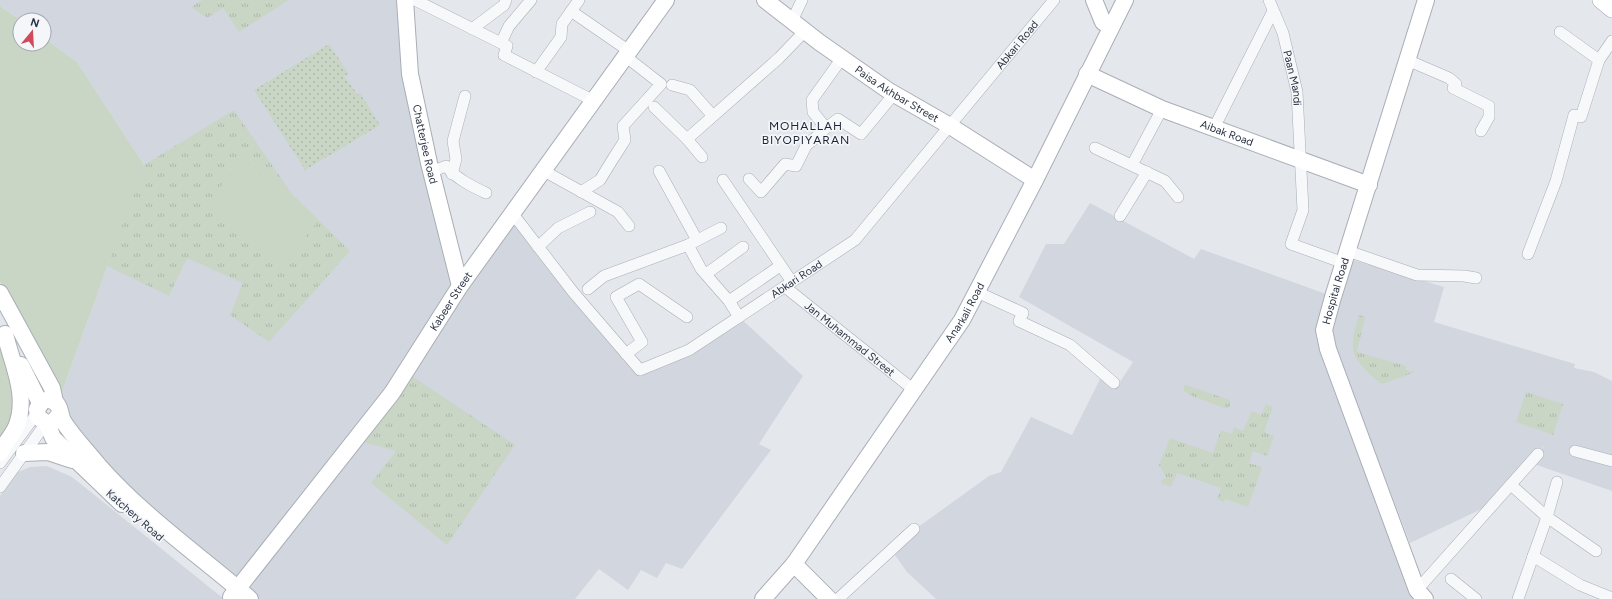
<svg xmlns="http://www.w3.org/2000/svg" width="1612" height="599" viewBox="0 0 1612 599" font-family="Figtree,sans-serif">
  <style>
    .built { fill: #d2d6de }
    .grass { fill: url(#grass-tufts) }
    .park { fill: #c9d6c5 }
    .garden { fill: url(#garden-dots) }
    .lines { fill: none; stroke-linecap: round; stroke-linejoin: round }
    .street-casing { stroke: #a9aeb7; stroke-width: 12 }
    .secondary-casing { stroke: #a9aeb7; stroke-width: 18 }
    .primary-casing { stroke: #a3abb8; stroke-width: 18 }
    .street { stroke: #f7f8fa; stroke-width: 11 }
    .secondary { stroke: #fff; stroke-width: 16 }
    .primary { stroke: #fff; stroke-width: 17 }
    .labels { text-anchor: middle; stroke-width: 3.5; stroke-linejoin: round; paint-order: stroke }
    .street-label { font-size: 11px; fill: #2b3445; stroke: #f4f6f9 }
    .neighbourhood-label { font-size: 12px; letter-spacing: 1px; fill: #1d2536; stroke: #f4f6f9 }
  </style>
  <defs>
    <pattern id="grass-tufts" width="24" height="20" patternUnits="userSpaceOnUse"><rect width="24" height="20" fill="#c9d6c5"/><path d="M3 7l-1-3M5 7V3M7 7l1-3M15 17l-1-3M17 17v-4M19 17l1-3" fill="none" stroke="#adb8ab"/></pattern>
    <pattern id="garden-dots" width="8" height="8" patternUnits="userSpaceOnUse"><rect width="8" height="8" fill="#c9d6c5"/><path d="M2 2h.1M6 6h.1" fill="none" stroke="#adb8ab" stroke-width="1.8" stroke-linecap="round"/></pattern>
  </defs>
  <rect width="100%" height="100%" fill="#e4e7ec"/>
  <g class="built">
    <polygon points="0,0 404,0 458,286 513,214 640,370 689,350 739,317 803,376 759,444 771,450 682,569 666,563 657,578 641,570 628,590 599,569 575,599 253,599 122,486 65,419 60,397 144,165 77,62 44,38 44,20 20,20 0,6"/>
    <polygon points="1090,203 1194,259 1201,249 1326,294 1318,329 1404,579 1416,599 936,599 907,572 893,552 921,525 989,476 1001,472 1031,417 1072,435 1102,375 1118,385 1133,362 1019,297 1046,244 1064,244"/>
    <polygon points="1353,260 1444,287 1434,322 1575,364 1574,368 1594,372 1612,381 1612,491 1531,463 1547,442 1492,504 1410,543 1330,335"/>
    <polygon points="47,466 72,477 224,599 0,599 0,496 16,473 30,467"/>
  </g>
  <g class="grass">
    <polygon points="202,0 289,0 239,32 223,8 207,18 191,7"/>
    <polygon points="234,110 292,194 350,251 269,342 230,315 243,283 187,258 169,296 107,266 144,165"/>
    <path d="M1359 315 1365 317 1357 352 1406 366V370L1415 372 1382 384C1370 375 1351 360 1353 343 1353 333 1357 324 1359 315Z"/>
    <polygon points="406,372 515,445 447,545 371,483 396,451 355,440"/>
    <polygon points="1186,385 1230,400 1230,406 1227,408 1224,408 1192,396 1184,391 1184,386"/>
    <polygon points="1526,392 1563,404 1553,435 1516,422"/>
    <polygon points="1266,404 1273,407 1264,432 1274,436 1267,456 1253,451 1249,463 1262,467 1248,507 1225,499 1224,502 1217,499 1221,488 1177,473 1171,487 1162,484 1161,481 1166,477 1159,465 1170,438 1213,453 1221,430 1232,434 1234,427 1243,431 1252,411 1261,415"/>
  </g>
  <g class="park">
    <polygon points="0,6 20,20 20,44 44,44 44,38 77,62 144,165 60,397 0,282"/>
    <polygon points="242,160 318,221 280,268 204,207"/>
    <polygon points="0,343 19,402 16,416 0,441"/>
  </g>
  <polygon class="garden" points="329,44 349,74 344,76 358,95 360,93 380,125 305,170 254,90"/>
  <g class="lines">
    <g class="street-casing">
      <g id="street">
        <polyline points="415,0 507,46 504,55 594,101"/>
        <path id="s1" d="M1269 0 1283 33 1297 92 1303 210 1291 244 1344 263"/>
        <polyline points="571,11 629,51"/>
        <polyline points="792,21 802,0"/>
        <polyline points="472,29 504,5 506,0"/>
        <polyline points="1560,32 1599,60"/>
        <polyline points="501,43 509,26 531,0"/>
        <polyline points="1407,60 1449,78 1456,84 1453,88 1489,106 1489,117 1481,131"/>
        <polyline points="536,72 561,37 562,24 579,0"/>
        <polyline points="672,85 690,90 713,116"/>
        <polyline points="654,107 687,139 702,157"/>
        <polyline points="826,128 813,112 812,100 842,58"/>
        <polyline points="1214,128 1273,11"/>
        <polyline points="687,139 779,58 805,31"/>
        <polyline points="1095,148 1165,181 1178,197"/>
        <polyline points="1132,165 1162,109"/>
        <polyline points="544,171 618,212 629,226"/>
        <polyline points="659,171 697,240"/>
        <path d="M431 172 446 166C457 179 471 186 486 193"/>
        <polyline points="452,174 456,159 453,141 465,96"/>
        <polyline points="749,179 761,192 785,164 796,166 806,146 826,128 838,119 861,134 894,94"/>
        <polyline points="723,180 792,282"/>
        <polyline points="581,192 600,180 611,162 625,140 623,126 661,84 625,56"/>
        <path id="s2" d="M513 214 573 292 640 370 689 350 855 240 1054 0"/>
        <polyline points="1120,216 1147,172"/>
        <polyline points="688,245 701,269 729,301 739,317"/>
        <polyline points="538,247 558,228 590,212"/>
        <polyline points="1348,251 1417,275 1464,276 1476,278"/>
        <polyline points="1528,254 1556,181 1574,115 1581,117 1599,60 1612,41"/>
        <polyline points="706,274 743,247"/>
        <path id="s3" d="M785 287 914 390"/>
        <polyline points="588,289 604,276 688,245 721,228"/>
        <polyline points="977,292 1023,313 1019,321 1070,345 1114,383"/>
        <polyline points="729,301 780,266"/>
        <polyline points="626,354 642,342 616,297 639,284 687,317"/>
        <polyline points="1575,451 1612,461"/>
        <polyline points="0,463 37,413"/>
        <polyline points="1511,485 1547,517 1596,551"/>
        <polyline points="0,487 46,423"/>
        <polyline points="1533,556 1580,585 1612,598"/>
        <polyline points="1451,579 1476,599"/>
        <polyline points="1417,590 1538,454"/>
        <polyline points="838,599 914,529"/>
        <polyline points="1518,599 1547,517 1557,482"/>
      </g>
    </g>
    <g class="secondary-casing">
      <g id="secondary">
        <path id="s4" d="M405 0 410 74 429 163 460 286"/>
        <path id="s5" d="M765 0 819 42 889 91 950 126 1035 180"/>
        <polyline points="1094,0 1103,22 1111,27"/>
        <path id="s6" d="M1087 74 1162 109 1369 185"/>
        <polyline points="0,293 52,388 55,402"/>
        <polyline points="21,365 40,403"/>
        <path d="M59 415 53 422 46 423 38 417 37 409 43 401C48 399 53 400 57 404 61 409 60 415 63 421 73 437 87 451 99 466 143 516 199 555 250 599"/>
        <polyline points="47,423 53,438 122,504"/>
        <path d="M0 453C4 444 12 436 16 427 29 396 12 364 5 334"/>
        <polyline points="24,453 48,452 72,460"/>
        <polyline points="794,564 829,599"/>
        <path id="s7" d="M231 597 392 393 460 286 666 0"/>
        <path id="s8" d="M763 599 794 564 962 320 1035 180 1125 0"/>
        <path id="s9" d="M1425 599 1417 590 1328 349 1324 330 1333 297 1426 0"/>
      </g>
    </g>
    <g class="primary-casing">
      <polyline id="primary" points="1601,0 1612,9"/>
    </g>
    <use href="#street" class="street"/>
    <use href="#secondary" class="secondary"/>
    <use href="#primary" class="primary"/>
  </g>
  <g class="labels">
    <g class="street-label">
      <text dy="4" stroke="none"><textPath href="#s2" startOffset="707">Abkari Road</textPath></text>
      <text dy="4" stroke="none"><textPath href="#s1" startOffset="82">Paan Mandi</textPath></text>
      <text dy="4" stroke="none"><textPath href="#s5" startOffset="162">Paisa Akhbar Street</textPath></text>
      <text dy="4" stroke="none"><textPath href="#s6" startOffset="152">Aibak Road</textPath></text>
      <text dy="4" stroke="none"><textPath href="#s4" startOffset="146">Chatterjee Road</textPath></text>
      <text dy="4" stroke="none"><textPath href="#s2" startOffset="383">Abkari Road</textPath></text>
      <text dy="4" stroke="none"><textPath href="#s9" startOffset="329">Hospital Road</textPath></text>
      <text dy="4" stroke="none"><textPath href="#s7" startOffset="369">Kabeer Street</textPath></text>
      <text dy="4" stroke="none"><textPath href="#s8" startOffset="351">Anarkali Road</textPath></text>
      <text dy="4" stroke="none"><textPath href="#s3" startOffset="83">Jan Muhammad Street</textPath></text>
      <text transform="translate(135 515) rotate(41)" y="4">Katchery Road</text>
    </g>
    <g class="neighbourhood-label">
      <text x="806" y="130">MOHALLAH<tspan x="806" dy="14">BIYOPIYARAN</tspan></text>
    </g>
  </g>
  <g transform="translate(32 32) rotate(18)"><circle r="19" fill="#f4f6f9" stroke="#a4a8b1"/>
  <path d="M0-3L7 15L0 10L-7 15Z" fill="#d1495b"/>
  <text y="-6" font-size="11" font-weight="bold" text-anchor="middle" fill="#2b3445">N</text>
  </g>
</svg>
